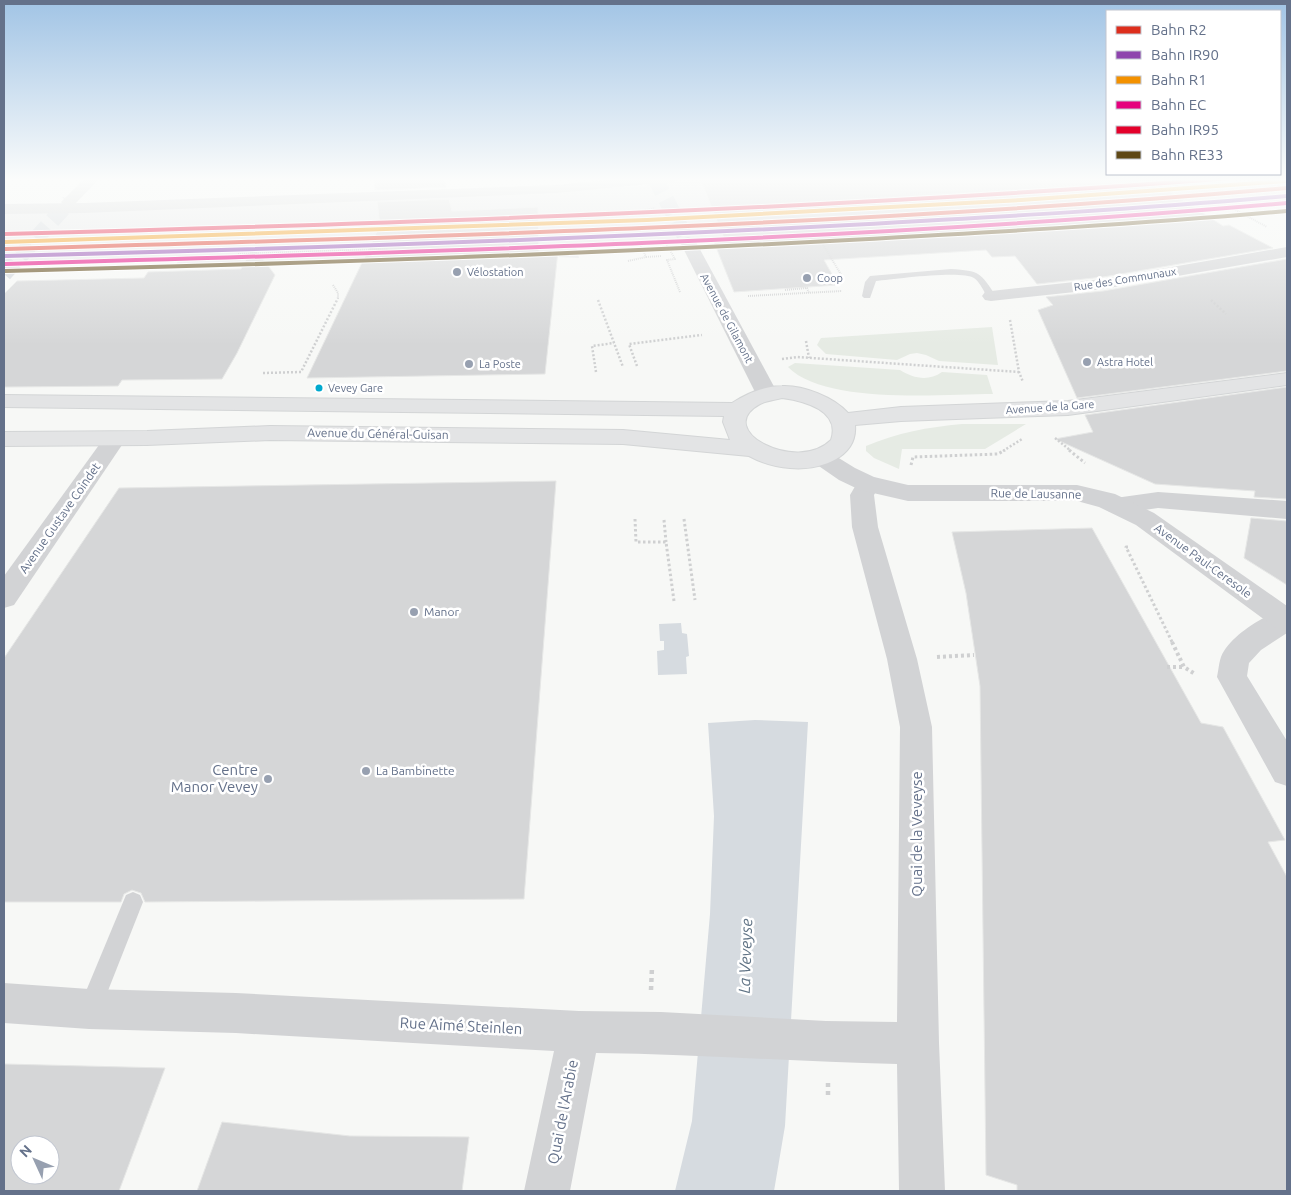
<svg xmlns="http://www.w3.org/2000/svg" width="1291" height="1195" viewBox="0 0 1291 1195" font-family="Ubuntu,sans-serif">
  <style>
    .built { fill: #e7e8e9 }
    .green { fill: #e6ebe4 }
    .water { fill: #d6dbe0 }
    .building { fill: #d5d6d7; stroke: #e6e7e6; fill-rule: evenodd }
    .lines { fill: none; stroke-linecap: round; stroke-linejoin: round }
    .tertiary-tunnel { stroke: #d2d6db; stroke-width: 16; stroke-dasharray: 16 8; stroke-linecap: butt }
    .primary-casing { stroke: #d3d5d6; stroke-width: 2 }
    .path-far4 { stroke: #cfd0d1; stroke-width: 2; stroke-dasharray: 1 1; stroke-linecap: butt }
    .path-far3 { stroke: #cfd0d1; stroke-width: 2.5; stroke-dasharray: 2 2; stroke-linecap: butt }
    .path-far2 { stroke: #cfd0d1; stroke-width: 3; stroke-dasharray: 2.5 2.5; stroke-linecap: butt }
    .path-far1 { stroke: #cfd0d1; stroke-width: 4; stroke-dasharray: 3 3; stroke-linecap: butt }
    .path { stroke: #cfd0d1; stroke-width: 4.5; stroke-dasharray: 4 4; stroke-linecap: butt }
    .service { fill: #d2d3d5; fill-rule: evenodd }
    .minor { fill: #d2d3d5; fill-rule: evenodd }
    .tertiary { fill: #d2d3d5; fill-rule: evenodd }
    .primary { fill: #e3e4e5; fill-rule: evenodd }
    .path-bridge { stroke: #cfd0d1; stroke-width: 2; stroke-dasharray: 1 1; stroke-linecap: butt }
    .rail-1-casing { stroke: #fff; stroke-width: 6 }
    .rail-2-casing { stroke: #fff; stroke-width: 6 }
    .rail-3-casing { stroke: #fff; stroke-width: 6 }
    .rail-4-casing { stroke: #fff; stroke-width: 6 }
    .rail-5-casing { stroke: #fff; stroke-width: 6 }
    .rail-6-casing { stroke: #fff; stroke-width: 6 }
    .rail-1 { stroke: #dd2e1d; stroke-width: 4 }
    .rail-2 { stroke: #8e44ad; stroke-width: 4 }
    .rail-3 { stroke: #f39100; stroke-width: 4 }
    .rail-4 { stroke: #e5007d; stroke-width: 4 }
    .rail-5 { stroke: #e4002b; stroke-width: 4 }
    .rail-6 { stroke: #5f4817; stroke-width: 4 }
    .poi-dot { fill: #97a0b0; stroke: #fff; stroke-width: 2 }
    .bus-dot { fill: #00a9ce; stroke: #fff; stroke-width: 2 }
    .labels { text-anchor: middle; stroke-width: 5; stroke-linejoin: round; paint-order: stroke }
    .far-poi-label { font-size: 11px; fill: #64718a; stroke: #fff; text-anchor: start }
    .far-street-label { font-size: 11px; fill: #64718a; stroke: #fff }
    .bus-label { font-size: 11px; fill: #64718a; stroke: #fff; text-anchor: start }
    .street-label { font-size: 12px; fill: #64718a; stroke: #fff }
    .poi-label { font-size: 12px; fill: #64718a; stroke: #fff; text-anchor: start }
    .near-poi-label { font-size: 15px; fill: #64718a; stroke: #fff; text-anchor: end }
    .near-street-label { font-size: 15px; fill: #64718a; stroke: #fff }
    .near-water-label { font-size: 16px; font-style: italic; fill: #607385; stroke: #fff }
  </style>
  <rect width="100%" height="100%" fill="#f7f8f6"/>
  <polygon class="built" points="688,178 1287,178 1287,200 1098,222 1049,257 1017,259 1015,256 992,257 986,250 838,259 714,242 660,244 657,239 575,243 579,258 559,257 558,251 369,252 363,263 176,265 179,259 4,266 4,213 410,198 610,188 665,184"/>
  <g class="green">
    <polygon points="992,327 998,365 939,361 926,355 917,353 910,354 897,360 826,354 817,345 821,338"/>
    <path d="M795 363 900 370C913 378 928 382 942 372L987 375 993 394C941 394 825 405 788 367Z"/>
    <path d="M962 424H1026L985 449H902L899 469 874 458 866 451V446C897 433 928 427 962 424Z"/>
  </g>
  <g class="water">
    <polygon points="681,623 682,633 687,634 689,656 686,657 687,674 658,675 657,651 664,650 664,641 660,641 659,624"/>
    <polygon points="755,720 808,722 785,1126 774,1191 675,1191 692,1121 710,914 714,816 708,723"/>
  </g>
  <g class="building">
    <polygon points="374,178 444,178 446,187 375,190"/>
    <polygon points="700,178 1037,178 1037,181 1081,178 1149,178 1223,226 1229,225 1273,248 1103,277 1037,284 1015,256 992,257 986,250 824,260 838,285 734,292 714,242 725,241"/>
    <polygon points="449,199 452,211 538,207 539,251 558,251 545,374 307,378 380,225 377,202"/>
    <polygon points="253,246 275,275 237,353 222,379 122,380 118,386 4,387 4,294 17,281 144,278 148,272 241,269"/>
    <polygon points="1287,259 1287,371 1077,398 1038,310 1053,305 1046,297 1103,291"/>
    <polygon points="1287,387 1287,499 1254,497 1255,491 1155,484 1055,439 1093,432 1085,415"/>
    <polygon points="556,481 524,899 145,902 141,893 132,890 124,894 121,902 4,902 4,658 119,488"/>
    <polygon points="1251,518 1287,521 1287,585 1244,558"/>
    <polygon points="1092,528 1201,723 1223,727 1285,840 1268,842 1287,877 1287,1191 1017,1191 1017,1185 986,1175 980,686 966,593 952,532"/>
    <path d="M4 1064 165 1068 119 1191H4ZM20 1145H50V1175H20Z"/>
    <polygon points="222,1122 350,1136 469,1137 462,1191 197,1191"/>
  </g>
  <g class="lines">
    <g class="tertiary-tunnel">
      <polyline points="655,178 688,242"/>
      <polyline points="4,274 69,202"/>
    </g>
    <g class="primary-casing">
      <path id="primary" d="M1287 373V385L1068 415 901 421 855 425C858 459 817 471 790 468 775 467 762 463 749 456L623 444 270 440 147 445 4 446V432L147 431 270 426 623 430 730 440 723 422 724 416 4 407V395L732 403C746 394 764 386 782 386 803 385 834 397 848 413L901 407 1068 401ZM782 398C805 401 841 411 831 440 797 474 712 430 760 404 766 401 775 400 782 398Z"/>
    </g>
    <g class="path-far4">
      <polyline points="1130,180 1157,178"/>
      <polyline points="864,196 1019,188"/>
      <polyline points="1232,208 1267,227"/>
      <polyline points="645,210 655,208"/>
      <polyline points="818,236 843,278"/>
      <polyline points="613,241 615,245 659,241"/>
      <polyline points="238,254 388,249"/>
      <polyline points="646,257 662,256"/>
      <polyline points="628,261 646,257 640,243"/>
      <polyline points="333,285 338,293 338,299"/>
      <polyline points="785,290 807,288 809,293"/>
      <polyline points="748,296 842,291"/>
    </g>
    <g class="path-far3">
      <polyline points="598,300 623,367"/>
      <polyline points="1211,300 1226,314"/>
      <polyline points="1010,320 1019,372 1023,382"/>
      <polyline points="806,341 809,358"/>
      <polyline points="782,359 797,357 1019,372"/>
      <polyline points="637,366 629,344 702,335"/>
      <polyline points="596,372 592,346 614,343"/>
      <polyline points="263,373 301,372 338,298"/>
      <polyline points="1055,438 1071,451"/>
      <polyline points="1003,451 1022,439"/>
    </g>
    <g class="path-far2">
      <polyline points="1069,450 1085,463"/>
      <polyline points="911,465 913,457 998,454 1005,450"/>
      <polyline points="635,519 636,542 666,542 674,601"/>
      <polyline points="684,519 695,600"/>
      <polyline points="664,520 666,542"/>
      <polyline points="1128,547 1126,547 1173,644"/>
    </g>
    <g class="path-far1">
      <polyline points="1172,642 1184,667 1195,674"/>
      <polyline points="937,657 974,655"/>
      <polyline points="1167,667 1184,667"/>
    </g>
    <g class="path">
      <polyline points="651,990 652,967"/>
      <polyline points="828,1083 828,1096"/>
    </g>
    <g class="service">
      <path d="M951 269C980 271 980 272 996 296L994 298H988C984 292 980 282 974 278 962 270 894 279 876 281L870 298H864L862 296 865 282 870 276Z"/>
      <polygon points="133,892 140,895 143,902 98,1016 90,1019 82,1016 79,1008 126,895"/>
    </g>
    <g class="minor">
      <polygon points="626,178 679,178 677,181 672,182 556,193 84,213 4,214 4,204 84,203 556,185"/>
      <polygon points="1287,247 1287,257 1103,289 991,301 985,300 982,296 985,292 991,291 1103,279"/>
      <polygon points="115,432 123,434 126,439 14,605 4,608 4,576 107,434"/>
      <path d="M868 476 876 478 880 484 874 495 878 527 917 659 932 727 939 1043 945 1191H899L897 1064C797 1062 696 1054 596 1053L570 1191H524L554 1051 236 1033 89 1029 4 1023V983L89 989 236 993 579 1011 661 1012 826 1021 897 1022 900 727 887 659 852 527 850 495 860 478Z"/>
      <polygon points="1158,492 1287,501 1287,519 1158,508 1117,514 1108,511 1105,505 1108,499"/>
      <path d="M1285 609H1287V633L1261 650 1249 663 1247 676 1287 741V786L1275 782 1217 677C1219 668 1219 658 1224 651 1236 632 1265 615 1285 609Z"/>
    </g>
    <g class="tertiary">
      <polygon points="85,178 100,178 74,205 64,205 61,202"/>
      <polygon points="688,237 694,239 696,242 778,394 774,398 767,400 760,398 756,394 680,242 682,239"/>
      <polygon points="821,449 829,452 855,468 874,477 908,485 1077,485 1115,494 1154,513 1287,606 1287,632 1277,629 1136,525 1099,507 1077,501 908,501 860,490 839,480 813,462 809,457 813,452"/>
    </g>
    <use href="#primary" class="primary"/>
    <polyline class="path-bridge" points="666,243 675,259 667,260 680,292"/>
    <g class="rail-1-casing">
      <path id="rail-1" d="M4 249C432 237 861 225 1287 188"/>
    </g>
    <g class="rail-2-casing">
      <path id="rail-2" d="M4 256C286 249 567 240 849 225 995 217 1141 209 1287 196"/>
    </g>
    <g class="rail-3-casing">
      <polyline id="rail-3" points="4,242 647,220 1021,200 1286,181"/>
    </g>
    <g class="rail-4-casing">
      <path id="rail-4" d="M4 264C432 252 861 240 1287 203"/>
    </g>
    <g class="rail-5-casing">
      <path id="rail-5" d="M4 234C414 223 823 209 1232 178"/>
    </g>
    <g class="rail-6-casing">
      <path id="rail-6" d="M5 271C287 264 568 255 849 240 995 232 1141 224 1287 211"/>
    </g>
    <use href="#rail-1" class="rail-1"/>
    <use href="#rail-2" class="rail-2"/>
    <use href="#rail-3" class="rail-3"/>
    <use href="#rail-4" class="rail-4"/>
    <use href="#rail-5" class="rail-5"/>
    <use href="#rail-6" class="rail-6"/>
  </g>
  <linearGradient id="sky" x2="0" y2="1"><stop stop-color="#a1c4e5"/><stop offset="0.52" stop-color="#fbfcfb"/><stop offset="1" stop-color="#fbfcfb" stop-opacity="0"/></linearGradient>
  <rect width="1291" height="345" fill="url(#sky)"/>
  <g class="poi-dot">
    <circle cx="457" cy="272" r="5"/>
    <circle cx="807" cy="278" r="5"/>
    <circle cx="1087" cy="362" r="5"/>
    <circle cx="469" cy="364" r="5"/>
    <circle cx="414" cy="612" r="5"/>
    <circle cx="366" cy="771" r="5"/>
    <circle cx="268" cy="779" r="5"/>
  </g>
  <circle class="bus-dot" cx="319" cy="388" r="4.5"/>
  <g class="labels">
    <g class="far-poi-label">
      <text x="467" y="276">Vélostation</text>
      <text x="817" y="282">Coop</text>
      <text x="1097" y="366">Astra Hotel</text>
      <text x="479" y="368">La Poste</text>
    </g>
    <g class="far-street-label">
      <text transform="translate(1125 279) rotate(-9)" y="4">Rue des Communaux</text>
      <text transform="translate(727 318) rotate(62)" y="4">Avenue de Gilamont</text>
      <text transform="translate(1050 407) rotate(-4)" y="4">Avenue de la Gare</text>
    </g>
    <g class="bus-label">
      <text x="328" y="392">Vevey Gare</text>
    </g>
    <g class="street-label">
      <text transform="translate(378 434) rotate(1)" y="4">Avenue du Général-Guisan</text>
      <text transform="translate(1036 494) rotate(1)" y="4">Rue de Lausanne</text>
      <text transform="translate(60 518) rotate(-55)" y="4">Avenue Gustave Coindet</text>
      <text transform="translate(1203 561) rotate(36)" y="4">Avenue Paul-Ceresole</text>
    </g>
    <g class="poi-label">
      <text x="424" y="616">Manor</text>
      <text x="376" y="775">La Bambinette</text>
    </g>
    <g class="near-poi-label">
      <text x="258" y="775">Centre<tspan x="258" dy="17">Manor Vevey</tspan></text>
    </g>
    <g class="near-street-label">
      <text transform="translate(917 834) rotate(-90)" y="5">Quai de la Veveyse</text>
      <text transform="translate(461 1026) rotate(3)" y="5">Rue Aimé Steinlen</text>
      <text transform="translate(563 1112) rotate(-79)" y="5">Quai de l'Arabie</text>
    </g>
    <g class="near-water-label">
      <text transform="translate(745 956) rotate(-88)" y="6">La Veveyse</text>
    </g>
  </g>
  <rect width="1291" height="1195" fill="none" stroke="#64718a" stroke-width="10"/>
  <rect x="1106" y="10" width="175" height="165" fill="#ffffff" stroke="#c1c6d0"/>
  <rect x="1116" y="26" width="25" height="8" fill="#dd2e1d" stroke="#c1c6d0"/>
  <text x="1151" y="35" font-size="15" fill="#64718a">Bahn R2</text>
  <rect x="1116" y="51" width="25" height="8" fill="#8e44ad" stroke="#c1c6d0"/>
  <text x="1151" y="60" font-size="15" fill="#64718a">Bahn IR90</text>
  <rect x="1116" y="76" width="25" height="8" fill="#f39100" stroke="#c1c6d0"/>
  <text x="1151" y="85" font-size="15" fill="#64718a">Bahn R1</text>
  <rect x="1116" y="101" width="25" height="8" fill="#e5007d" stroke="#c1c6d0"/>
  <text x="1151" y="110" font-size="15" fill="#64718a">Bahn EC</text>
  <rect x="1116" y="126" width="25" height="8" fill="#e4002b" stroke="#c1c6d0"/>
  <text x="1151" y="135" font-size="15" fill="#64718a">Bahn IR95</text>
  <rect x="1116" y="151" width="25" height="8" fill="#5f4817" stroke="#c1c6d0"/>
  <text x="1151" y="160" font-size="15" fill="#64718a">Bahn RE33</text>
  <g transform="translate(35 1160) rotate(314)"><circle r="24" fill="#ffffff" stroke="#c1c6d0"/>
  <path d="M0-4L9 19L0 12L-9 19Z" fill="#97a0b0"/>
  <text y="-8" font-size="14" font-weight="bold" text-anchor="middle" fill="#64718a">N</text>
  </g>
</svg>
